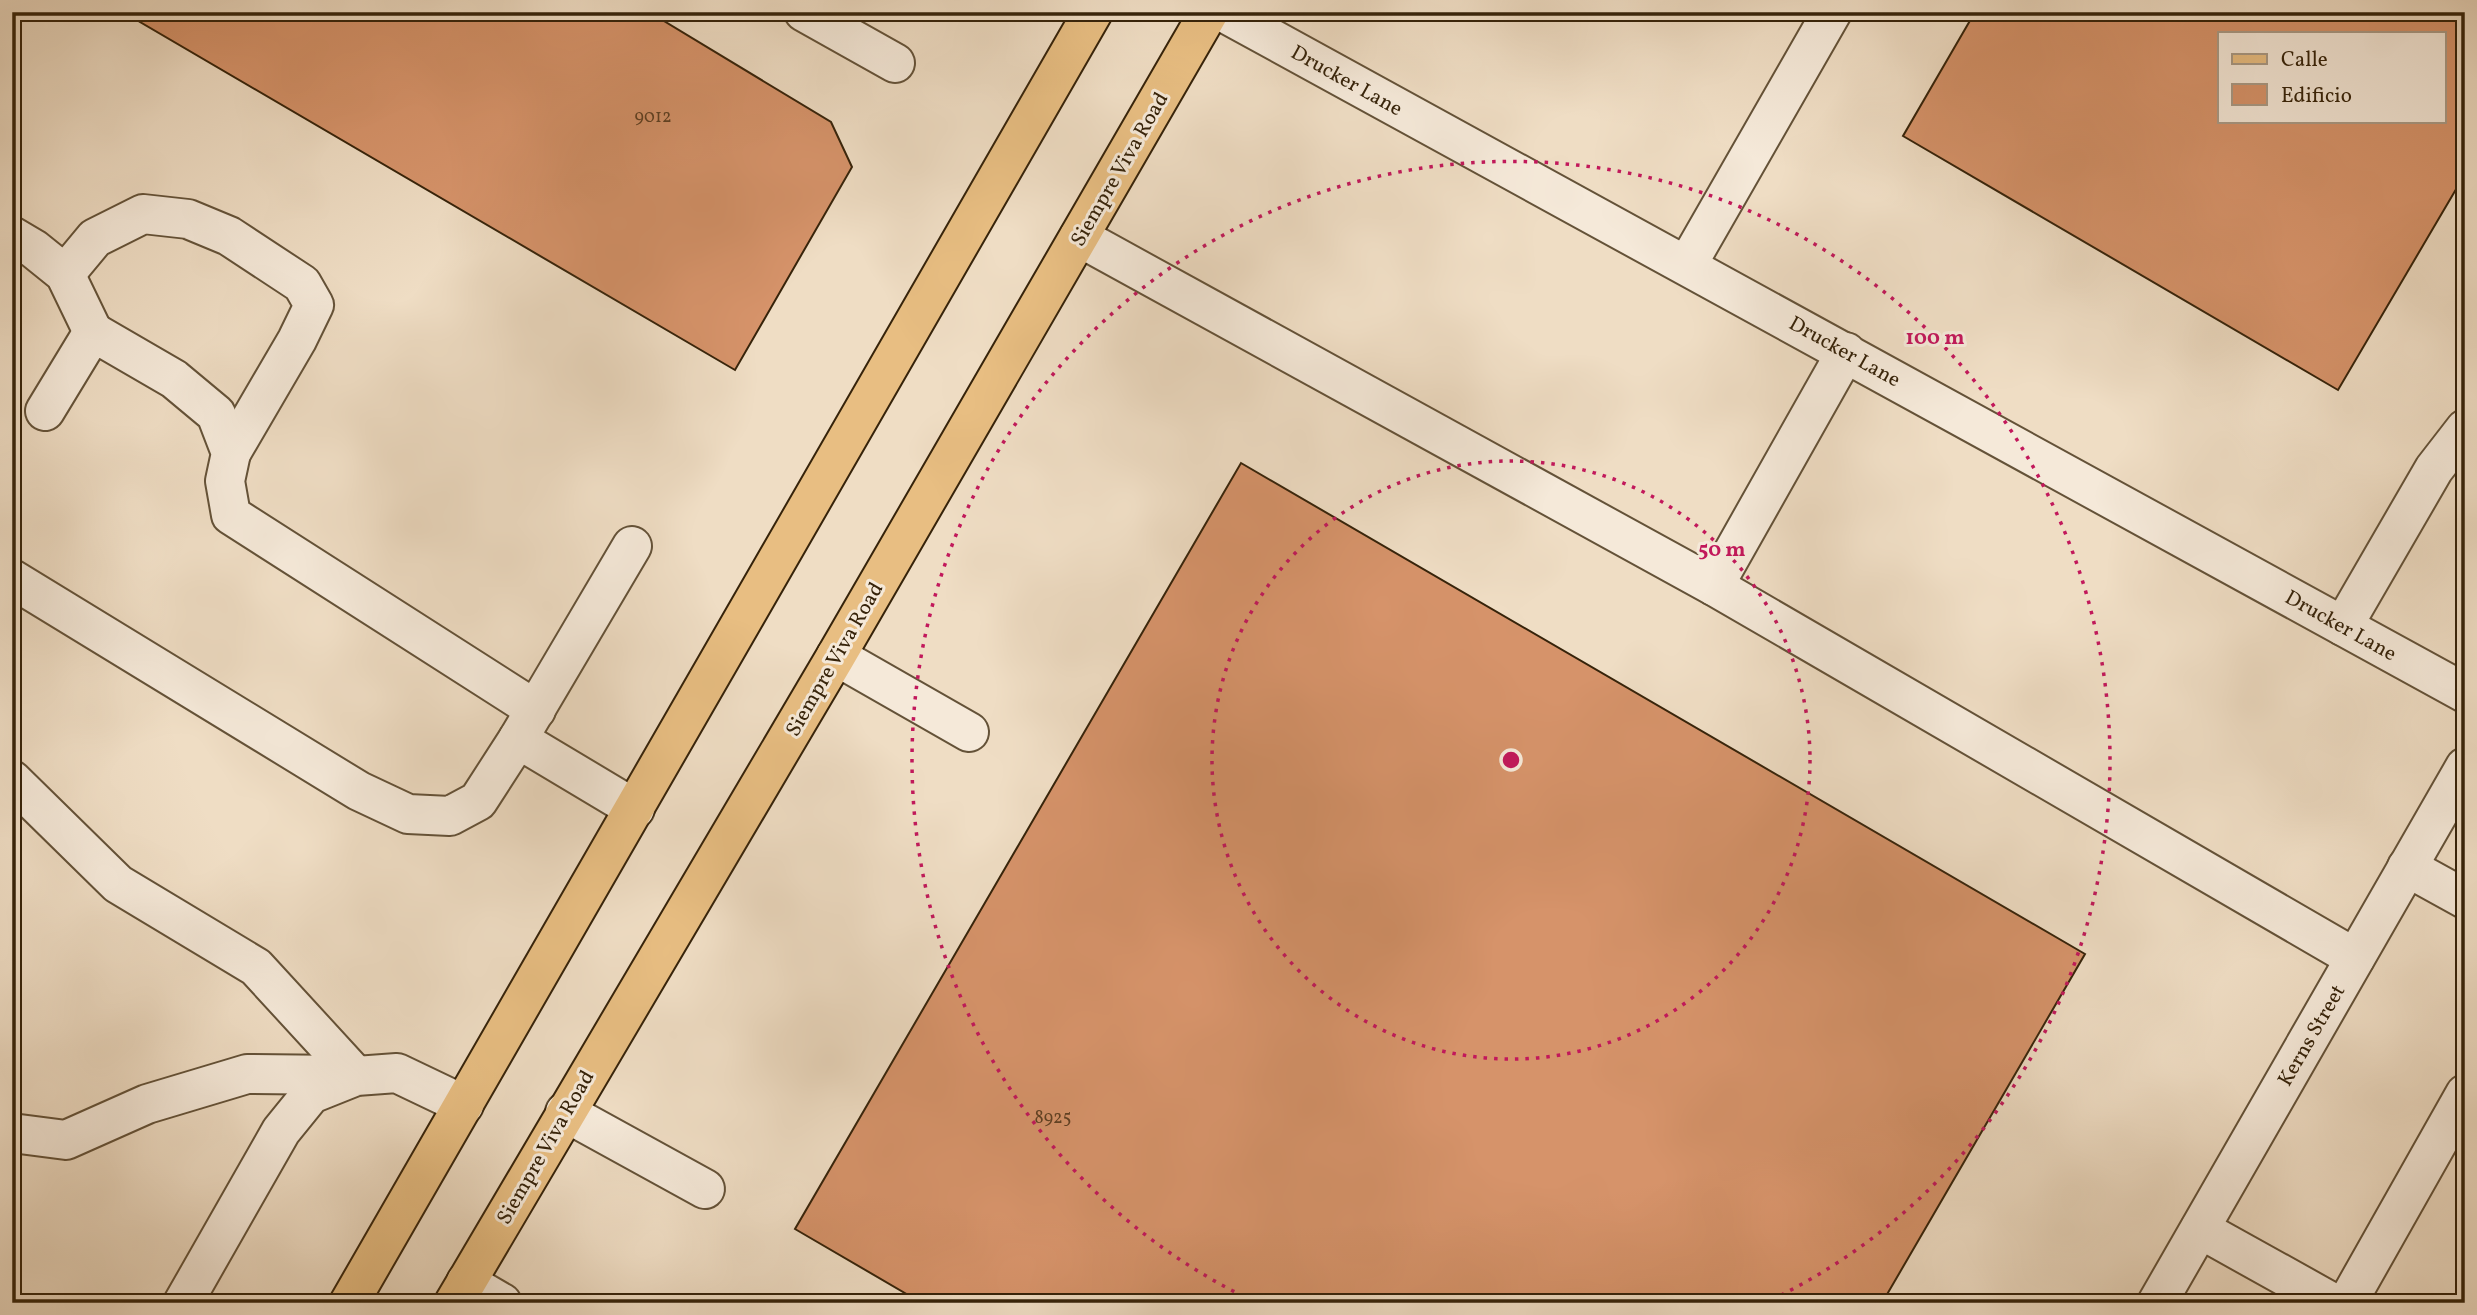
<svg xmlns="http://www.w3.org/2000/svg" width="2477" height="1315" viewBox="0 0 2477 1315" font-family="Vollkorn,serif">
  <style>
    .building { fill: #d6936a; stroke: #36230a; stroke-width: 2; fill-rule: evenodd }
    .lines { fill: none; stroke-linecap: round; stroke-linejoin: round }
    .minor-casing { stroke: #645238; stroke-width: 42 }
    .major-casing { stroke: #36230a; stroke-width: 42 }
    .minor { stroke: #f5e9d9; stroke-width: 38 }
    .major { stroke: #e8be82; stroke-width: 38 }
    .ring { fill: none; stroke: #c2185b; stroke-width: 3.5; stroke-dasharray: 3.5 7 }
    .labels { text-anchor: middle; stroke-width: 6; stroke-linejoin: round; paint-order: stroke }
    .number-label { font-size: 18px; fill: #5e3f22 }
    .street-label { font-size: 21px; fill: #36230a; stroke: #f5e9d9 }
    .centre { fill: #c2185b; stroke: #f5e9d9; stroke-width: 3.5 }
    .ring-label { font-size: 21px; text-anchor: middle; font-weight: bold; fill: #c2185b; stroke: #f5e9d9; stroke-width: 6; stroke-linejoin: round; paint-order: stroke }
  </style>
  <rect width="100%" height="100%" fill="#efddc4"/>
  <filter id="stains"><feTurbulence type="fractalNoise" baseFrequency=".00286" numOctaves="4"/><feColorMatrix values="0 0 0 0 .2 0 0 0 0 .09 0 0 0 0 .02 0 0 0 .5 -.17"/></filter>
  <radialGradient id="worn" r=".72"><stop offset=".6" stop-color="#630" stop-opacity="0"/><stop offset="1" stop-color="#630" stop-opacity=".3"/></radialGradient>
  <g class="building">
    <polygon points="123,12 649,12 831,122 852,167 735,370"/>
    <path d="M1975 12H2465V174L2338 390 1903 136ZM2220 33H2444V121H2220Z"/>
    <polygon points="1241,463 2085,954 1882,1303 922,1303 795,1229"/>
    <polygon points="2465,1285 2465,1303 2454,1303"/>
  </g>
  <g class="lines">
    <g class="minor-casing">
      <g id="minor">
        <polyline points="804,12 895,63"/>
        <polyline points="1223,12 2465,693"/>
        <polyline points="12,236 34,249 65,274 93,332"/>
        <polyline points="1079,237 1714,586"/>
        <polyline points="1687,265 1832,12"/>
        <polyline points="65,274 95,238 143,214 188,219 229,236 302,284 314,305 297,340 231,453"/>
        <polyline points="1846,352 1714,586 2355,958"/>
        <polyline points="45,411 93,332 174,379 216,414 231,453 225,481 231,515 536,710"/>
        <polyline points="632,546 518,739 635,809"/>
        <polyline points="12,579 359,791 408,814 450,816 478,801 518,739"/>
        <polyline points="2343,626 2434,469 2465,429"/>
        <polyline points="836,656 969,732"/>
        <polyline points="12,780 118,884 256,967 356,1076"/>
        <polyline points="2407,867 2465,899"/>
        <polyline points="565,1112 705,1189"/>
        <polyline points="12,1133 66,1140 147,1104 247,1074 343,1075"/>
        <polyline points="2200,1229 2333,1303"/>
        <polyline points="466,1282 502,1303"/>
        <polyline points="183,1303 281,1131 311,1094 356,1076 397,1073 464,1105"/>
        <polyline points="2157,1303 2465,767"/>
        <polyline points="2347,1303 2465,1094"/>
      </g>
    </g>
    <g class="major-casing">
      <g id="major">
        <polyline points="349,1303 1093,12"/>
        <polyline points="454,1303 836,656 1209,12"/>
      </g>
    </g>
    <use href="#minor" class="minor"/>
    <use href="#major" class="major"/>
  </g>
  <g class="ring">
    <circle cx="1511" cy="760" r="299"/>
    <path d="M1253 1301A599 599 0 1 1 1769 1301"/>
  </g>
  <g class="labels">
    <g class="number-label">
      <text x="653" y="122">9012</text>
      <text x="1053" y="1123">8925</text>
    </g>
    <g class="street-label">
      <text transform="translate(1347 80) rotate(29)" y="7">Drucker Lane</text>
      <text transform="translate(1119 169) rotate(-60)" y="7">Siempre Viva Road</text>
      <text transform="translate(1845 351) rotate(29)" y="7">Drucker Lane</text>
      <text transform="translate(2341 625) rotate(29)" y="7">Drucker Lane</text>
      <text transform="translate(834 659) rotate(-60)" y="7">Siempre Viva Road</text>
      <text transform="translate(2311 1035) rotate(-60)" y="7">Kerns Street</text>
      <text transform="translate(545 1147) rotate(-60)" y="7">Siempre Viva Road</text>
    </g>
  </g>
  <circle cx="1511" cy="760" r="10" class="centre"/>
  <g class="ring-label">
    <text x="1935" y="344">100 m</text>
    <text x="1722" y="556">50 m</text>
  </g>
  <rect width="2477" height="1315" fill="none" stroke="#efddc4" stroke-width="42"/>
  <rect x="14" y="14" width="2449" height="1287" fill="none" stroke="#36230a" stroke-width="3.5"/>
  <rect x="21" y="21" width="2435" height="1273" fill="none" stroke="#36230a" stroke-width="2"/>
  <rect x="2218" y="32" width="228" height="91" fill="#f5e9d9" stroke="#a99a86" stroke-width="2"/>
  <rect x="2232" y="54" width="35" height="10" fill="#e8be82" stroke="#a99a86" stroke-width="2"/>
  <text x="2281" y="66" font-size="21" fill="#36230a">Calle</text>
  <rect x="2232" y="84" width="35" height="21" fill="#d6936a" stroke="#a99a86" stroke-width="2"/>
  <text x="2281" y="102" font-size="21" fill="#36230a">Edificio</text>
  <rect width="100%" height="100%" filter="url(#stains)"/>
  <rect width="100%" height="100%" fill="url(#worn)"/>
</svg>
